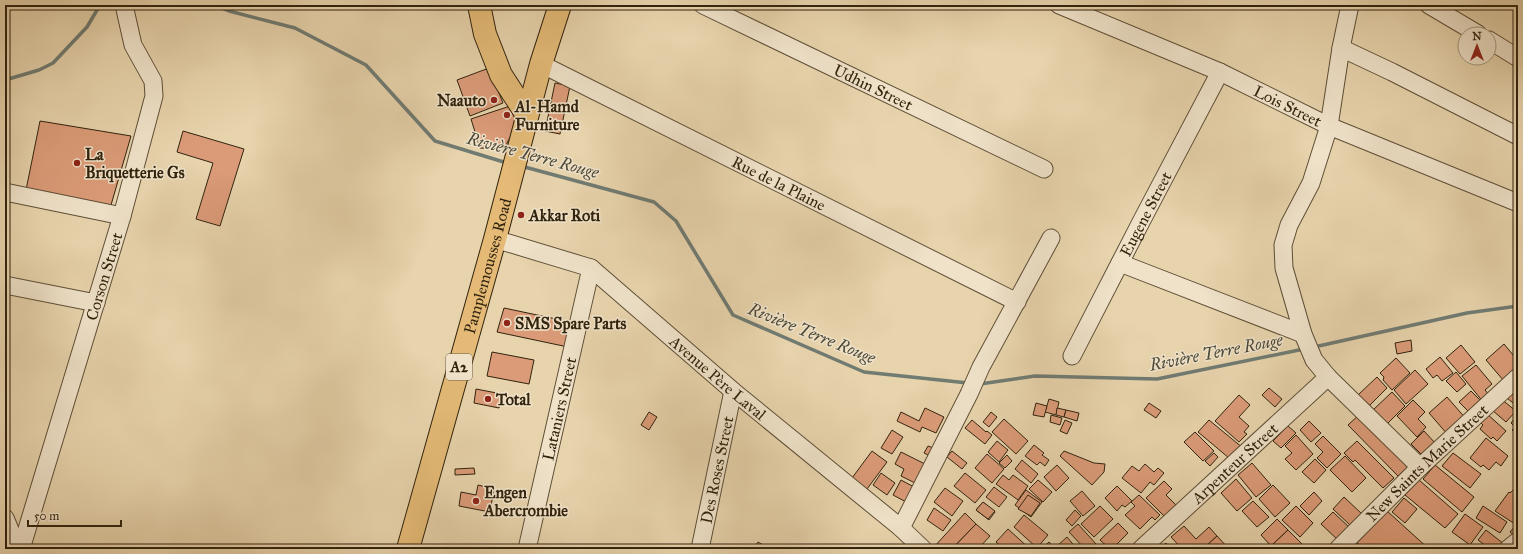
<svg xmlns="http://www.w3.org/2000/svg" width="1523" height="554" viewBox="0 0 1523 554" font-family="'IM FELL Great Primer',serif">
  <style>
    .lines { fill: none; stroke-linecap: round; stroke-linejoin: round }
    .stream { stroke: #707b72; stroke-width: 3.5 }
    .building { fill: #db9b78; stroke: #31230e }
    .minor-casing { stroke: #5e4f36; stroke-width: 19 }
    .major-casing { stroke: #31230e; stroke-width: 24 }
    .minor { stroke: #efe2c9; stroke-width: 17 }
    .major { stroke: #e4ba76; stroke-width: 22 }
    .poi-dot { fill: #8f2418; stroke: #efe2c9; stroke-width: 1.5 }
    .labels { text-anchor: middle; stroke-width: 3; stroke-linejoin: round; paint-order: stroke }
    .shield { fill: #efe2c9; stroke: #6a5c46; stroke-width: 1 }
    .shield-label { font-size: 15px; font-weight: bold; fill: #31230e }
    .street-label { font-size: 16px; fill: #31230e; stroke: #efe2c9 }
    .poi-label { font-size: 16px; font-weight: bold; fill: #31230e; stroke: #efe2c9; text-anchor: start }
    .water-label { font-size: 17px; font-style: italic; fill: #4b4838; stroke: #efe2c9 }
  </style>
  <rect width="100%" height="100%" fill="#e7d3ac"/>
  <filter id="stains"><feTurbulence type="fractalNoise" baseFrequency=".005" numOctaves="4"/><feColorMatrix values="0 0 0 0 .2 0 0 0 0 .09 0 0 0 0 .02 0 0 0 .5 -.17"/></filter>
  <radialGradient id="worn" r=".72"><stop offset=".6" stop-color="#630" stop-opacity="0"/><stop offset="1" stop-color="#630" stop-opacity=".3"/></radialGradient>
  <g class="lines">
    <g class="stream">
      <polyline points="214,5 229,11 295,28 366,65 435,141 507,163"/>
      <polyline points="5,80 39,70 53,63 87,27 100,5"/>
      <polyline points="521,166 654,202 676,221 733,315 864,372 968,383"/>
      <polyline points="1314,347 1467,313 1518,306"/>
      <polyline points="980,384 1035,376 1157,379 1304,349"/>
    </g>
  </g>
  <g class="building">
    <polygon points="489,68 503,103 470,116 457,80"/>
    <polygon points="555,83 570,86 560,134 545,131"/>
    <polygon points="510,106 517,124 504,149 480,148 471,119"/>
    <polygon points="40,121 131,136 109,212 26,190"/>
    <polygon points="183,131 244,149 220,226 196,219 213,163 177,152"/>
    <polygon points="504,308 575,323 568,347 497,332"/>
    <polygon points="1411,340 1412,351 1397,354 1395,343"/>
    <polygon points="1504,344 1518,361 1518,368 1504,381 1486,360"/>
    <polygon points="1461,345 1475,362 1460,374 1446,358"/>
    <polygon points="492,352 534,360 529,384 487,376"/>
    <polygon points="1440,357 1453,373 1442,381 1437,375 1433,378 1426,369"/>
    <polygon points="1396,358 1410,373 1392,390 1383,380 1384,377 1380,373"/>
    <polygon points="1476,365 1492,384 1485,390 1491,397 1484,403 1462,376"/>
    <polygon points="1415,370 1428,384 1406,404 1394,390"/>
    <polygon points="1456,372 1466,384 1457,392 1446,381"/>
    <polygon points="1377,377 1387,388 1369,406 1358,395"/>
    <polygon points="1518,384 1518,407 1507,398"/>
    <polygon points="1269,388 1282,399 1275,407 1262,395"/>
    <polygon points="476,389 502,394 499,408 474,403"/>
    <polygon points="1471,391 1482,402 1471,414 1459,402"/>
    <polygon points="1392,392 1405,406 1386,425 1372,411"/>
    <polygon points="1239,395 1250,405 1239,417 1249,426 1244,432 1247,434 1239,442 1215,421"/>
    <polygon points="1447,397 1467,420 1448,435 1429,413"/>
    <polygon points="1049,399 1059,402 1056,415 1045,412"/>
    <polygon points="1501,399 1516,411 1506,422 1492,410"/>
    <polygon points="1413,400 1425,412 1418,419 1426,427 1417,437 1397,416"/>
    <polygon points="1036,403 1047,406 1044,417 1033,415"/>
    <polygon points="1149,403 1161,411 1156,418 1144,410"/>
    <polygon points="925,408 944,417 936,433 922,427 920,432 897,421 901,412 919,421"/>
    <polygon points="1057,408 1066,410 1064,417 1056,415"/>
    <polygon points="1066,410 1079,413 1077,421 1064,417"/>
    <polygon points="649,412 657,417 649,430 641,425"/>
    <polygon points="991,412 997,417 989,427 983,422"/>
    <polygon points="1361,413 1411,464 1398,476 1348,425"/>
    <polygon points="1486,413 1506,431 1497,441 1493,437 1491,439 1480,429 1483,425 1479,421"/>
    <polygon points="1518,414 1518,435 1512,430 1515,427 1511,423"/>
    <polygon points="1051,415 1062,418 1060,425 1050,422"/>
    <polygon points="1004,419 1028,441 1016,454 992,432"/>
    <polygon points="972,420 986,432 987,431 992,435 985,444 965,428"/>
    <polygon points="1065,420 1072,423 1067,434 1060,431"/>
    <polygon points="1209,420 1243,448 1229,458 1198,432"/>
    <polygon points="1309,421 1321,433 1311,442 1300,430"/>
    <polygon points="1288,426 1296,433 1281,448 1273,441"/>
    <polygon points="892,430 903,437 892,454 881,448"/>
    <polygon points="1424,431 1436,444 1423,456 1411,444"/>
    <polygon points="1195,432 1214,451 1203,461 1184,442"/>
    <polygon points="1296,435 1313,454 1296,470 1285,459 1292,453 1285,446"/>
    <polygon points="1323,436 1341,454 1327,468 1317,458 1323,452 1315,444"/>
    <polygon points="1486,438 1508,456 1501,466 1496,462 1489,470 1483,465 1481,467 1470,458"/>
    <polygon points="997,441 1008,450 999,462 988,452"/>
    <polygon points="1357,441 1394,478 1383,488 1355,460 1353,462 1344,453"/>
    <polygon points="1034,445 1044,453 1042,455 1049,460 1045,466 1040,462 1037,465 1025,456"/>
    <polygon points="928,446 936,449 932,457 924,453"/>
    <polygon points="872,451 887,462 867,489 852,478"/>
    <polygon points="952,451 967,463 962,469 947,457"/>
    <polygon points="1064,451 1094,463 1105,464 1104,472 1092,485 1060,456"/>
    <polygon points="901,452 927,465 917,484 901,476 904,469 895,464"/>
    <polygon points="1214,453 1218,457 1210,466 1205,461"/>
    <polygon points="1453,453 1481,474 1470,488 1442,466"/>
    <polygon points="987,454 1004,469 992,483 975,468"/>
    <polygon points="1007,455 1012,461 1005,468 999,463"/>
    <polygon points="1345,456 1366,478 1352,492 1330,470"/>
    <polygon points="1315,459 1326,470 1314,483 1302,472"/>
    <polygon points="1022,460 1038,474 1031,483 1015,469"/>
    <polygon points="1252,463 1271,485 1256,497 1238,475"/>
    <polygon points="1145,464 1154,472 1158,468 1164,473 1154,485 1150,482 1141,493 1122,478 1132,466 1139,471"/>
    <polygon points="1057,465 1069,478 1056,491 1044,477"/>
    <polygon points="1435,465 1474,497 1462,512 1423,479"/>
    <polygon points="474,468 475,474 455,475 455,469"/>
    <polygon points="881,473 895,483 887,495 873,485"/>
    <polygon points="965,473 986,490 975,503 954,486"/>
    <polygon points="1003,475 1009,480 1013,475 1028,486 1018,500 996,484"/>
    <polygon points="1236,479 1252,498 1237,511 1221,493"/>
    <polygon points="901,480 916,488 908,503 893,495"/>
    <polygon points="1038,480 1052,492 1043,502 1029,489"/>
    <polygon points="1419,480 1458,514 1445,528 1405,495"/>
    <polygon points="1164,481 1172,489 1166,495 1177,506 1166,518 1146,498"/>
    <polygon points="478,485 494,489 490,512 459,506 461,492 476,495"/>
    <polygon points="1273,485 1290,503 1275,517 1259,499"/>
    <polygon points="1117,486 1132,501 1125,507 1122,505 1117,511 1105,498"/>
    <polygon points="994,487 1007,497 999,507 986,497"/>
    <polygon points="945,488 963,501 952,516 934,502"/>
    <polygon points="1514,489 1518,490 1518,526 1495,511 1509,492 1510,493"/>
    <polygon points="1026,490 1042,502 1031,517 1015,505"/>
    <polygon points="1082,491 1095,506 1083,516 1070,501"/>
    <polygon points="1314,492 1322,501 1309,515 1300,506"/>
    <polygon points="1028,495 1040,503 1031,516 1018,509"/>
    <polygon points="1139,495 1160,515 1155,520 1152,517 1140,529 1125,515 1135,506 1131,502"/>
    <polygon points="1344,497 1363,515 1351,526 1333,509"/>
    <polygon points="1404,498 1417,509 1405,523 1392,512"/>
    <polygon points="1253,501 1269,517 1257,527 1242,511"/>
    <polygon points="983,502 995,512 989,520 976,510"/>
    <polygon points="983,502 995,511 988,519 976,510"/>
    <polygon points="1100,506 1113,519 1094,537 1081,524"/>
    <polygon points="1296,506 1313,523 1300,537 1282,520"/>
    <polygon points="1483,506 1507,522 1500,533 1476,518"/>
    <polygon points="934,508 951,520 943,531 927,520"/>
    <polygon points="1075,510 1081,516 1072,526 1066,520"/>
    <polygon points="1387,511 1429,549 1364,549 1357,543"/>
    <polygon points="1333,512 1351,529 1339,541 1321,524"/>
    <polygon points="965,513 976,524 952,549 937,549 934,547"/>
    <polygon points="1465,514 1483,527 1470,545 1452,532"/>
    <polygon points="1024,515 1048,535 1037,548 1014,527"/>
    <polygon points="1277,519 1288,530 1271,546 1261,535"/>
    <polygon points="1118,523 1128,533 1112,549 1110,549 1100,540"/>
    <polygon points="976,524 990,536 978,549 952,549"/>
    <polygon points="1078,524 1096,544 1091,549 1085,549 1069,532"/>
    <polygon points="1516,525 1518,526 1518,538 1510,532"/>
    <polygon points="1184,526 1196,539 1209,527 1217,536 1203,549 1182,549 1171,537"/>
    <polygon points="1008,529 1030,549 1004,549 996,542"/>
    <polygon points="1288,530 1302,544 1297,549 1274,549 1271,546"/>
    <polygon points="1486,530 1504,544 1500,549 1490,549 1478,540"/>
    <polygon points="1217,536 1229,549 1205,549 1204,548"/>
    <polygon points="1067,537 1077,549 1060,549 1057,546"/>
    <polygon points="758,542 770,549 753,549"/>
    <polygon points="1049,542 1056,549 1041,549"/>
    <polygon points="1166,543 1171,549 1159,549"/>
  </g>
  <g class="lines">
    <g class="minor-casing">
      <g id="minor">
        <path id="s1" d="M703 5 1044 169"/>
        <path id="s2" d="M1059 5 1220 72 1329 126 1518 203"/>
        <polyline points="1350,5 1341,48 1329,126 1311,183 1289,225 1283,245 1284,268 1303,334 1314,360 1328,377 1420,467"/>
        <polyline points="1429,5 1478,34"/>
        <polyline points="1489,40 1518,58"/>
        <polyline points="1341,48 1392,72 1518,136"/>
        <path id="s3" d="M541 64 1017 302"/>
        <polyline points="5,192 122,216"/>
        <path id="s4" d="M495 239 591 268 733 391 901 528 923 549"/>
        <polyline points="1120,263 1303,334"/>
        <polyline points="5,285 96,303"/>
        <path id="s5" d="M1072 356 1142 220 1220 72"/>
        <polyline points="5,518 18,549"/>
        <polyline points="901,528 969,394 981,367 1051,238"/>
        <path id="s6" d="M21 549 122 216 154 96 153 81 133 45 124 5"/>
        <path id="s7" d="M527 549 591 268"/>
        <path id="s8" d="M700 549 733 391"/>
        <path id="s9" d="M1141 549 1328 377"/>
        <path id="s10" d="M1338 549 1420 467 1518 377"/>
        <polyline points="1508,549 1518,541"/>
      </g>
    </g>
    <g class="major-casing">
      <g id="major">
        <polyline points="479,5 485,34 501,75 527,115"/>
        <path id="s11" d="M408 549 495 239 541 64 560 5"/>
      </g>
    </g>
    <use href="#minor" class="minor"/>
    <use href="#major" class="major"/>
  </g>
  <g class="poi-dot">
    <circle cx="494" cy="100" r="4"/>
    <circle cx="507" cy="115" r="4"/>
    <circle cx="77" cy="163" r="4"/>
    <circle cx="521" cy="215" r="4"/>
    <circle cx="507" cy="323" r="4"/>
    <circle cx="488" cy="399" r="4"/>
    <circle cx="476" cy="501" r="4"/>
  </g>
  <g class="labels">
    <rect class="shield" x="446" y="354" width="26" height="26" rx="3"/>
    <g class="shield-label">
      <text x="459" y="372">A2</text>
    </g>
    <g class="street-label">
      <text dy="6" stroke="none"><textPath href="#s1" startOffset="189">Udhin Street</textPath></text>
      <text dy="6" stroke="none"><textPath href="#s2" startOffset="250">Lois Street</textPath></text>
      <text dy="6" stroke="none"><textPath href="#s3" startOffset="266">Rue de la Plaine</textPath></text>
      <text dy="6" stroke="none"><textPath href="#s5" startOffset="160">Eugene Street</textPath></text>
      <text dy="6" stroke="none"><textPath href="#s11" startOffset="294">Pamplemousses Road</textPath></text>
      <text dy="6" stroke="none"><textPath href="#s6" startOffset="285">Corson Street</textPath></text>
      <text dy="6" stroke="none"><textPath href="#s4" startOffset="268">Avenue Père Laval</textPath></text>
      <text dy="6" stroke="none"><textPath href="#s7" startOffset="144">Lataniers Street</textPath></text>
      <text dy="6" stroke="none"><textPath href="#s10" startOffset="124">New Saints Marie Street</textPath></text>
      <text dy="6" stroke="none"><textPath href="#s9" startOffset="127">Arpenteur Street</textPath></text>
      <text dy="6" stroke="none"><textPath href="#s8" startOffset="81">Des Roses Street</textPath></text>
    </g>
    <g class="poi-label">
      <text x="486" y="106" text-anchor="end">Naauto</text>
      <text x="515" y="112">Al-Hamd<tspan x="515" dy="18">Furniture</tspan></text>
      <text x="85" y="160">La<tspan x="85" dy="18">Briquetterie Gs</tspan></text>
      <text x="529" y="221">Akkar Roti</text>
      <text x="515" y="329">SMS Spare Parts</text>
      <text x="496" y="405">Total</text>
      <text x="484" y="498">Engen<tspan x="484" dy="18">Abercrombie</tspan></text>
    </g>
    <g class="water-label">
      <text transform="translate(533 155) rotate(15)" y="6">Rivière Terre Rouge</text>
      <text transform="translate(812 333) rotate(22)" y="6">Rivière Terre Rouge</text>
      <text transform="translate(1216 352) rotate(-11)" y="6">Rivière Terre Rouge</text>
    </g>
  </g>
  <rect width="1523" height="554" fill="none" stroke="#e7d3ac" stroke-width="20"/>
  <rect x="6" y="6" width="1511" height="542" fill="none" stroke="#31230e" stroke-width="2"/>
  <rect x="10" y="10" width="1503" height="534" fill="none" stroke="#31230e"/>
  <g transform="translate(1477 46)"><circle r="19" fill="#efe2c9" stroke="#a3967e"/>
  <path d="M0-3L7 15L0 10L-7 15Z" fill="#8f2418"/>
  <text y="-6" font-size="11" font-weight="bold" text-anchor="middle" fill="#31230e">N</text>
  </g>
  <path d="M28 520v6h93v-6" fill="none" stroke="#31230e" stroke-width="2"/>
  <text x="34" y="520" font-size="12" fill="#31230e" stroke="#efe2c9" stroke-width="3" paint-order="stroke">50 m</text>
  <rect width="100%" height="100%" filter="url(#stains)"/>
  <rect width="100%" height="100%" fill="url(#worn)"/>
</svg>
